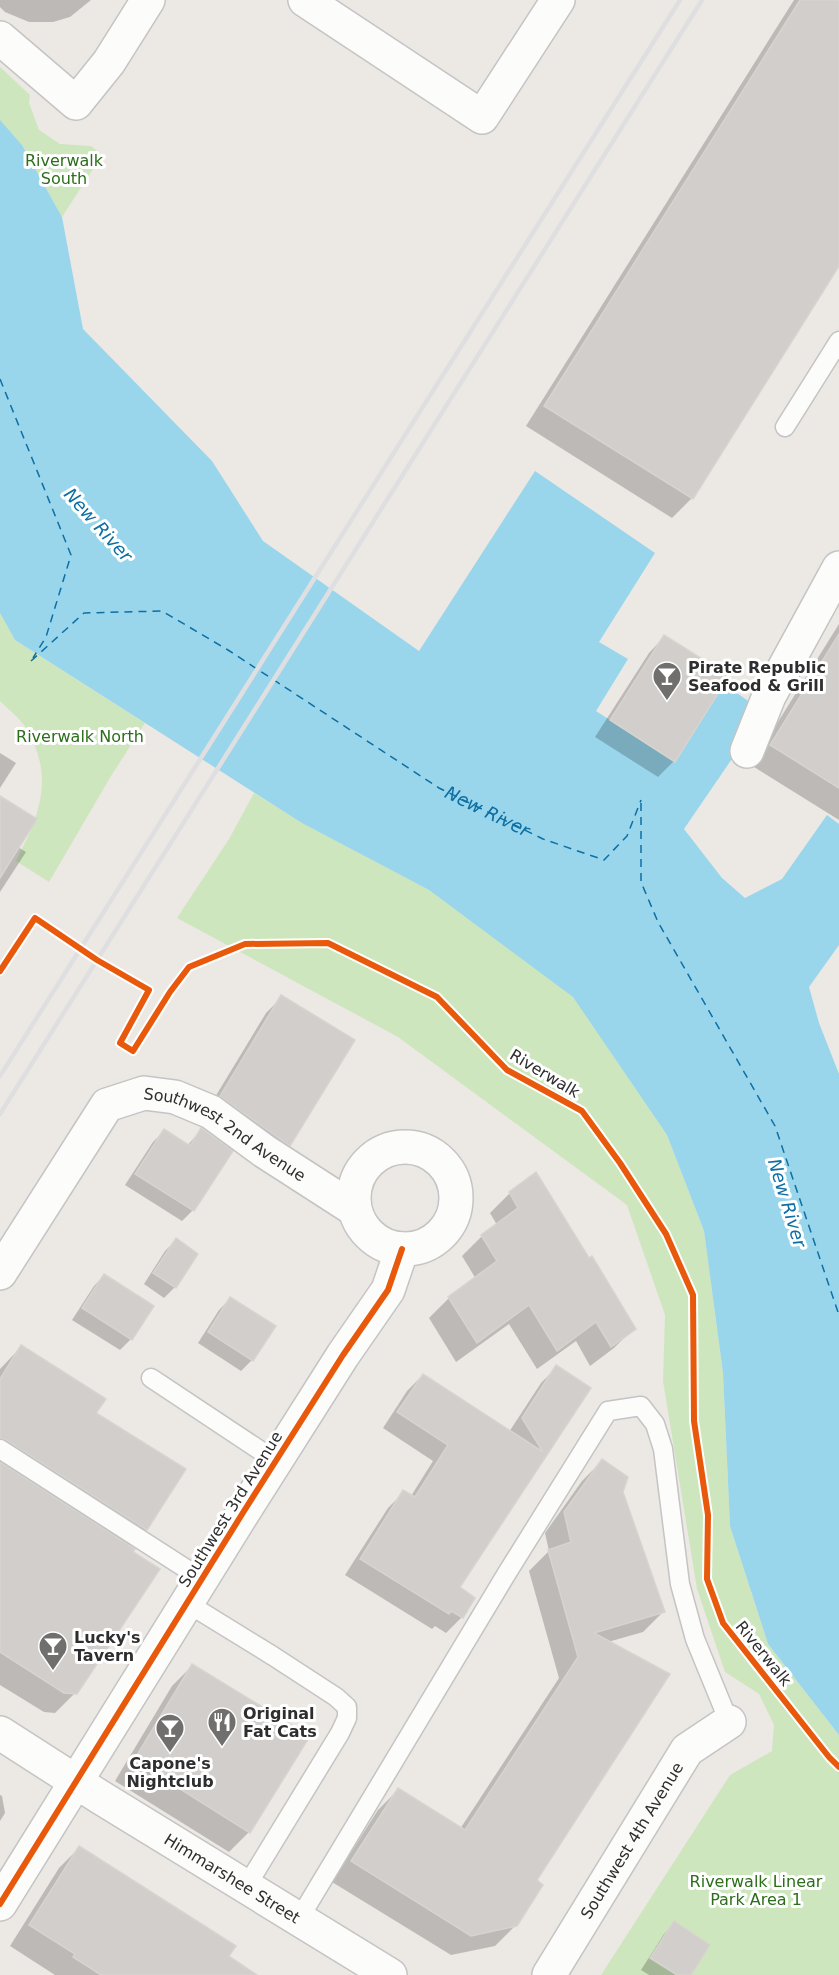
<svg xmlns="http://www.w3.org/2000/svg" width="839" height="1975" viewBox="0 0 839 1975" font-family="'DejaVu Sans',sans-serif">
  <style>
    .green { fill: #cee6be }
    .water { fill: #99d6ec }
    .shadow { fill: #0003 }
    .lines { fill: none; stroke-linecap: round; stroke-linejoin: round }
    .ferry { stroke: #0d6fa3; stroke-width: 1.5; stroke-dasharray: 8 6; stroke-linecap: butt }
    .building { fill: #d1cecb; stroke: #d7d4d0; stroke-width: 1.5 }
    .service-casing { stroke: #c5c4c5; stroke-width: 21 }
    .minor-casing { stroke: #c5c4c5; stroke-width: 36 }
    .service { stroke: #fcfcfb; stroke-width: 18 }
    .minor { stroke: #fcfcfb; stroke-width: 33 }
    .rail { stroke: #dfdfe1; stroke-width: 4.5 }
    .cycleway-casing { stroke: #fff; stroke-width: 10 }
    .cycleway { stroke: #e8590c; stroke-width: 6 }
    .labels { text-anchor: middle; stroke-width: 6; stroke-linejoin: round; paint-order: stroke }
    .park-label { font-size: 16px; fill: #2c6e1b; stroke: #fff }
    .poi-label { font-size: 16px; font-weight: bold; fill: #2e2e2e; stroke: #fff; text-anchor: start }
    .street-label { font-size: 16px; fill: #2e2e2e; stroke: #fff }
    .water-label { font-size: 18px; font-style: italic; fill: #0d6fa3; stroke: #fff }
  </style>
  <rect width="100%" height="100%" fill="#ece8e4"/>
  <g class="green">
    <polygon points="0,67 30,95 29,103 39,130 60,144 91,146 102,155 62,217 22,145 0,121"/>
    <path d="M0 613 15 640 145 723 111 776 49 882 16 861C40 814 55 777 26 728 20 718 8 709 0 701Z"/>
    <polygon points="254,793 303,823 429,890 573,996 667,1135 704,1231 723,1373 730,1526 768,1644 839,1735 839,1975 601,1975 730,1775 772,1751 774,1725 759,1694 725,1672 697,1589 663,1381 665,1315 627,1205 398,1037 177,918 229,839"/>
  </g>
  <polygon class="water" points="0,120 22,145 62,217 83,329 212,461 263,541 419,651 535,471 655,553 599,642 628,659 596,711 675,762 724,684 764,712 684,829 722,878 745,898 782,879 827,815 839,824 839,945 809,987 819,1023 839,1074 839,1735 768,1644 730,1526 723,1373 704,1231 667,1135 573,997 429,890 302,823 15,640 0,613"/>
  <g class="shadow">
    <polygon points="0,0 91,0 70,17 53,22 29,22 5,12 0,7"/>
    <polygon points="794,0 839,0 839,263 692,498 672,518 526,426"/>
    <polygon points="839,624 839,820 751,765"/>
    <polygon points="664,637 674,761 658,777 595,737 649,653"/>
    <polygon points="0,753 16,763 0,788"/>
    <polygon points="0,797 18,847 26,852 0,892"/>
    <polygon points="282,997 289,1145 274,1160 206,1112 266,1013"/>
    <polygon points="201,1130 231,1152 193,1210 182,1221 125,1185 153,1142 164,1131 187,1146"/>
    <polygon points="510,1193 589,1260 634,1328 614,1348 590,1366 576,1341 537,1369 509,1324 456,1362 429,1318 449,1298 476,1279 462,1256 482,1236 497,1225 490,1213"/>
    <polygon points="176,1240 175,1287 164,1298 144,1284 165,1251"/>
    <polygon points="104,1276 152,1307 131,1339 120,1350 72,1320 94,1286"/>
    <polygon points="230,1299 274,1327 252,1360 241,1371 198,1343 219,1310"/>
    <polygon points="21,1347 94,1414 183,1469 146,1529 128,1547 75,1693 55,1713 44,1712 0,1685 0,1369"/>
    <polygon points="557,1367 589,1388 458,1588 462,1617 446,1633 435,1626 432,1629 345,1575 388,1508 404,1492 411,1496 433,1461 383,1428 407,1391 423,1375 509,1432 541,1383"/>
    <polygon points="602,1461 622,1492 663,1612 643,1632 608,1642 535,1881 516,1925 495,1946 451,1955 332,1882 378,1810 398,1790 460,1829 559,1678 529,1571 549,1551 545,1533 582,1481"/>
    <polygon points="192,1666 249,1832 229,1852 115,1781 172,1686"/>
    <polygon points="0,1795 2,1796 5,1813 0,1821"/>
    <polygon points="79,1848 227,1957 224,1975 55,1975 10,1946 59,1868"/>
    <polygon points="674,1923 689,1975 649,1975 641,1970 664,1934"/>
  </g>
  <g class="lines">
    <g class="ferry">
      <polyline points="0,379 71,555 46,637 33,658"/>
      <path id="s1" d="M31 661 84 613 162 611 228 650 439 788 543 839 604 860 627 836 641 800"/>
      <polyline points="641,803 641,882 658,922 775,1126 839,1315"/>
    </g>
  </g>
  <g class="building">
    <polygon points="800,0 839,0 839,266 693,499 544,406"/>
    <polygon points="839,634 839,788 770,745"/>
    <polygon points="664,635 729,676 675,762 610,720"/>
    <polygon points="0,796 37,819 0,878"/>
    <polygon points="281,995 355,1040 290,1146 220,1096"/>
    <polygon points="201,1128 233,1151 194,1211 135,1174 164,1129 190,1146"/>
    <polygon points="536,1172 589,1258 592,1256 636,1329 611,1347 596,1322 557,1351 529,1305 477,1343 448,1297 497,1261 481,1235 518,1208 509,1192"/>
    <polygon points="176,1238 198,1254 176,1288 153,1273"/>
    <polygon points="104,1274 154,1306 132,1340 82,1308"/>
    <polygon points="230,1297 276,1326 253,1361 208,1332"/>
    <polygon points="21,1345 106,1399 96,1413 186,1469 147,1530 6,1440 0,1438 0,1379"/>
    <polygon points="556,1365 591,1388 460,1587 475,1598 463,1618 451,1611 449,1614 360,1559 403,1490 415,1497 448,1445 397,1412 423,1374 543,1452 522,1418"/>
    <polygon points="602,1459 628,1477 623,1492 665,1612 594,1633 670,1674 537,1880 543,1885 517,1926 471,1936 351,1861 398,1788 465,1830 578,1657 548,1550 571,1542 564,1512"/>
    <polygon points="0,1462 135,1549 133,1552 160,1569 77,1694 64,1693 0,1652"/>
    <polygon points="192,1664 310,1736 250,1833 134,1760"/>
    <polygon points="79,1846 236,1946 229,1956 257,1975 101,1975 73,1957 75,1954 29,1925"/>
    <polygon points="674,1921 710,1945 691,1975 677,1975 650,1958"/>
  </g>
  <g class="lines">
    <g class="service-casing">
      <g id="service">
        <polyline points="785,427 839,341"/>
        <polyline points="151,1378 276,1461"/>
        <polyline points="0,1449 202,1579"/>
        <polyline points="187,1603 273,1656 336,1697 347,1707 347,1718 340,1733 246,1887"/>
        <polyline points="299,1919 507,1573 608,1411 641,1406 655,1424 663,1449 680,1584 695,1639 729,1722"/>
      </g>
    </g>
    <g class="minor-casing">
      <g id="minor">
        <polyline points="305,0 482,117 558,0"/>
        <polyline points="0,38 76,103 109,62 148,0"/>
        <polyline points="747,751 769,696 839,568"/>
        <circle cx="405" cy="1198" r="51"/>
        <path id="s2" d="M0 1273 107 1105 144 1093 175 1097 211 1112 264 1151 354 1209"/>
        <path id="s3" d="M0 1733 100 1797 390 1975"/>
        <polyline points="0,1904 244,1511 343,1355 388,1290 402,1249"/>
        <path id="s4" d="M549 1975 687 1750 729 1722"/>
      </g>
    </g>
    <use href="#service" class="service"/>
    <use href="#minor" class="minor"/>
    <g class="rail">
      <polyline points="0,1076 680,0"/>
      <polyline points="0,1114 702,0"/>
    </g>
    <g class="cycleway-casing">
      <g id="cycleway">
        <polyline points="0,971 35,918 97,960 149,990 120,1043 133,1051 170,992 189,967 245,944 328,943 437,997 507,1070 582,1111 620,1163 666,1234 693,1295 694,1421 708,1515 707,1579 723,1623 829,1757 839,1767"/>
        <polyline points="0,1904 244,1511 343,1355 388,1290 402,1249"/>
      </g>
    </g>
    <use href="#cycleway" class="cycleway"/>
  </g>
  <defs>
    <g id="bar-pin" transform="scale(1.5)"><path d="M0 17L-7.5 6A9.5 9.5 0 1 1 7.5 6Z" fill="#706f6e" stroke="#fff"/><path d="M-6-5H6L.8 .8V4.5H3.5V6h-7V4.5H-.8V.8Z" fill="#fff"/></g>
    <g id="restaurant-pin" transform="scale(1.5)"><path d="M0 17L-7.5 6A9.5 9.5 0 1 1 7.5 6Z" fill="#706f6e" stroke="#fff"/><path d="M-5-6h1v4h1v-4h1v4h1v-4h1v5L-1.5 .5V6h-2V.5L-5-1ZM5-6V6H3V1.5H1.5Q1.5-4 5-6Z" fill="#fff"/></g>
  </defs>
  <g fill-rule="evenodd">
    <use href="#bar-pin" x="667" y="676"/>
    <use href="#bar-pin" x="53" y="1646"/>
    <use href="#restaurant-pin" x="222" y="1722"/>
    <use href="#bar-pin" x="170" y="1728"/>
  </g>
  <g class="labels">
    <g class="park-label">
      <text x="64" y="166">Riverwalk<tspan x="64" dy="18">South</tspan></text>
      <text x="80" y="742">Riverwalk North</text>
      <text x="756" y="1887">Riverwalk Linear<tspan x="756" dy="18">Park Area 1</tspan></text>
    </g>
    <g class="poi-label">
      <text x="688" y="673">Pirate Republic<tspan x="688" dy="18">Seafood &amp; Grill</tspan></text>
      <text x="74" y="1643">Lucky's<tspan x="74" dy="18">Tavern</tspan></text>
      <text x="243" y="1719">Original<tspan x="243" dy="18">Fat Cats</tspan></text>
      <text x="170" y="1769" text-anchor="middle">Capone's<tspan x="170" dy="18">Nightclub</tspan></text>
    </g>
    <g class="street-label">
      <text transform="translate(545 1073) rotate(31)" y="6">Riverwalk</text>
      <text dy="6" stroke="none"><textPath href="#s2" startOffset="330">Southwest 2nd Avenue</textPath></text>
      <text transform="translate(230 1509) rotate(-58)" y="6">Southwest 3rd Avenue</text>
      <text transform="translate(764 1653) rotate(51)" y="6">Riverwalk</text>
      <text dy="6" stroke="none"><textPath href="#s4" startOffset="158">Southwest 4th Avenue</textPath></text>
      <text dy="6" stroke="none"><textPath href="#s3" startOffset="274">Himmarshee Street</textPath></text>
    </g>
    <g class="water-label">
      <text transform="translate(98 525) rotate(48)" y="6">New River</text>
      <text dy="6" stroke="none"><textPath href="#s1" startOffset="532">New River</textPath></text>
      <text transform="translate(787 1203) rotate(73)" y="6">New River</text>
    </g>
  </g>
</svg>
